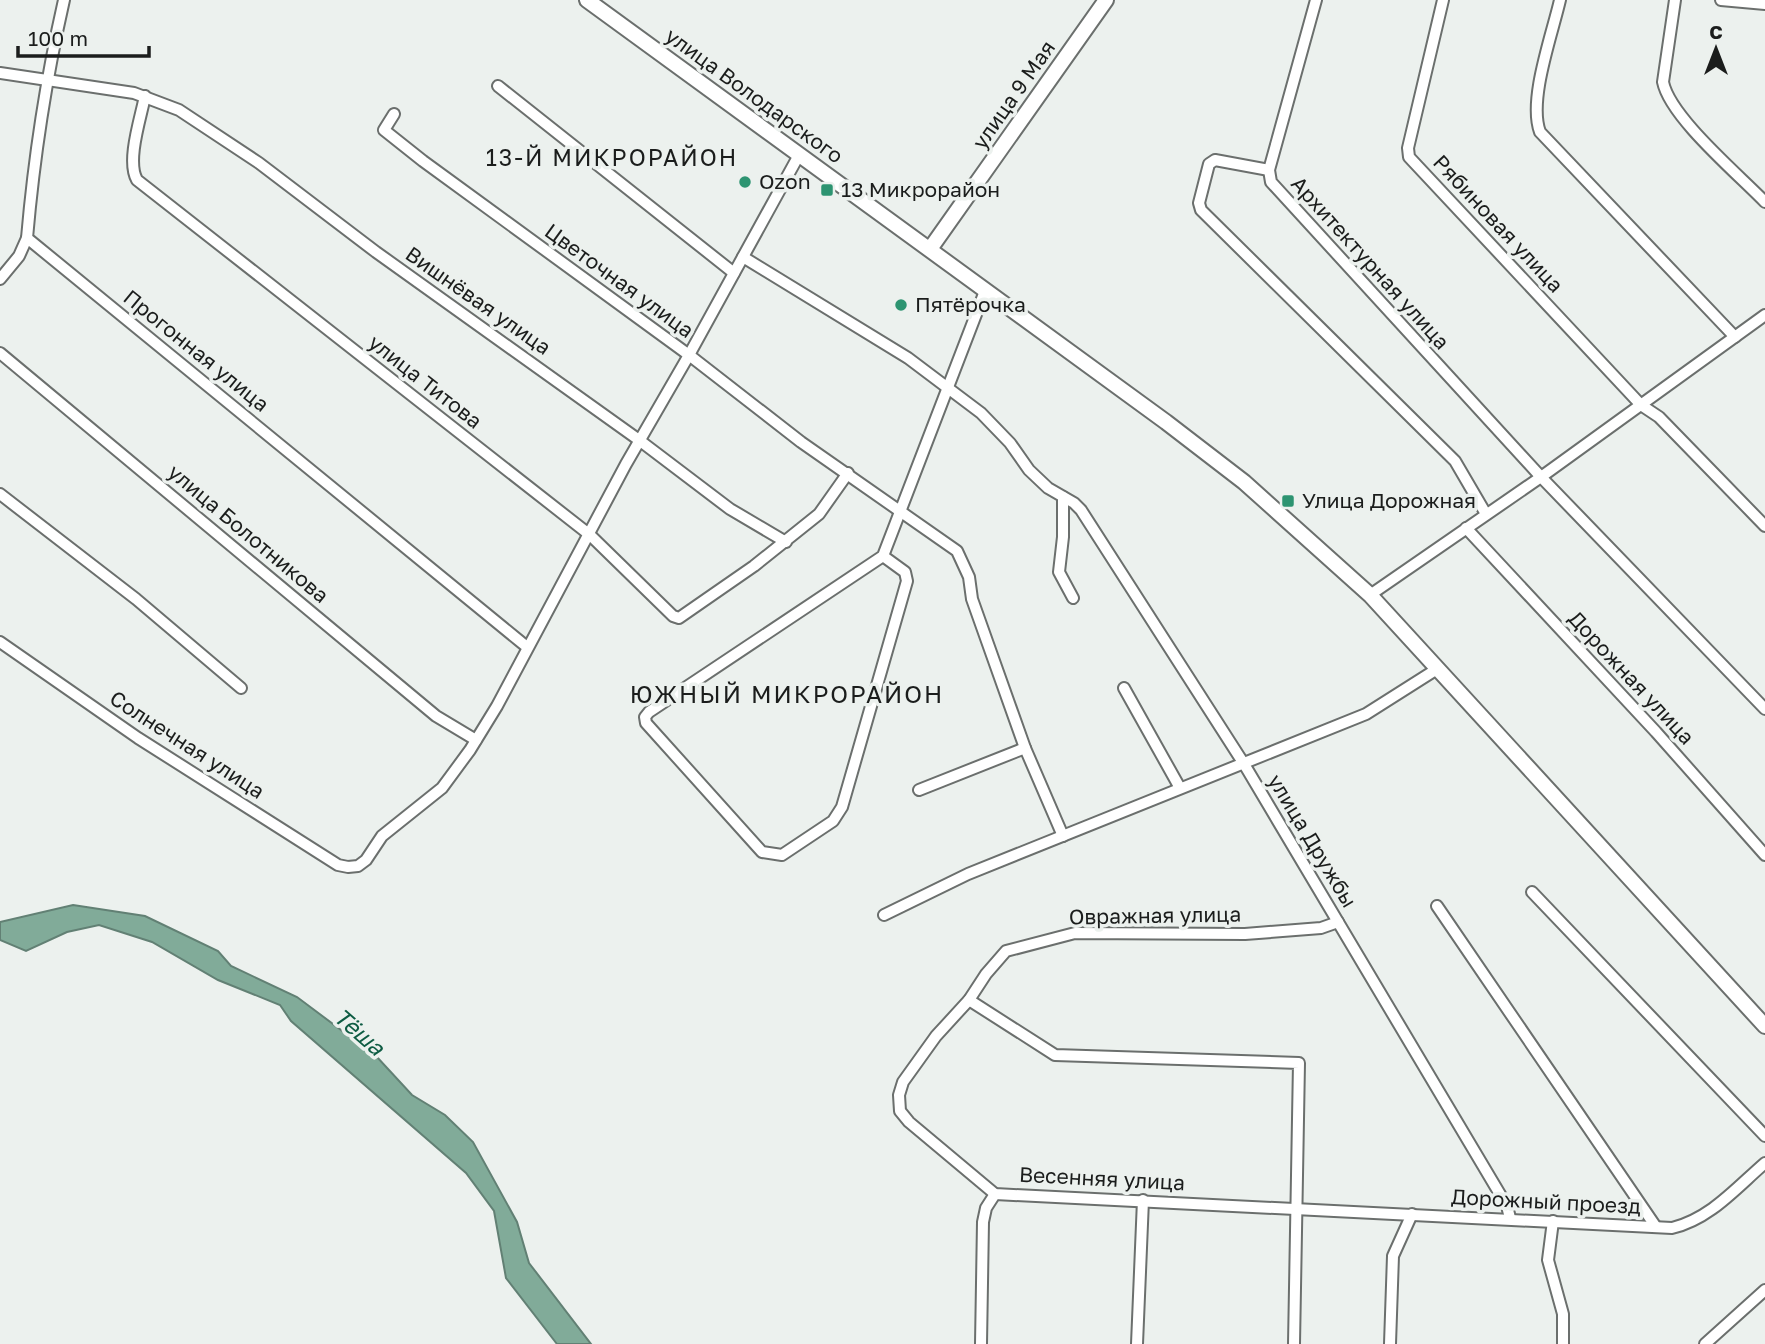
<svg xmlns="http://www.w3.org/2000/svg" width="1765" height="1344" viewBox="0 0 1765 1344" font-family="'Golos Text',sans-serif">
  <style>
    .water { fill: #81ab99; stroke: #628074; stroke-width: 2 }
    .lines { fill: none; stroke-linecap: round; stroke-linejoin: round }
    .street-casing { stroke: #6b6f6d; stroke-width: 14 }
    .secondary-casing { stroke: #6b6f6d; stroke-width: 18 }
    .street { stroke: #fff; stroke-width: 10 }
    .secondary { stroke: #fff; stroke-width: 14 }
    .poi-dot { fill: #2d9471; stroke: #ecf1ee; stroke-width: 2.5 }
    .labels { text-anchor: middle; stroke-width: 7; stroke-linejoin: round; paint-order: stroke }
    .street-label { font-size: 21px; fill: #1b1d1c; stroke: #ecf1ee }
    .poi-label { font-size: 21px; fill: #1b1d1c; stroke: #ecf1ee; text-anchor: start }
    .neighbourhood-label { font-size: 23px; letter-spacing: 2px; fill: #1b1d1c; stroke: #ecf1ee }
    .water-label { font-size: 23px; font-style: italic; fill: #0e5c43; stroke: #ecf1ee }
    .quarter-label { font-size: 24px; letter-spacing: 2px; fill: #1b1d1c; stroke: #ecf1ee }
  </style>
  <rect width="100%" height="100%" fill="#ecf1ee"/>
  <polygon class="water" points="73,905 145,916 218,951 231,966 297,997 377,1057 412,1095 445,1115 473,1142 517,1222 529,1263 591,1344 557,1344 506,1278 494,1211 466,1173 291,1021 280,1005 218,980 152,942 99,925 67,932 26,951 0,940 0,922"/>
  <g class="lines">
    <g class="street-casing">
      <g id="street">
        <path d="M64 0C46 79 34 157 27 238L527 647"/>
        <polyline points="1316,0 1269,170 1271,182 1541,477 1765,709"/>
        <polyline points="1443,0 1408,148 1409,157 1641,405 1659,417 1765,526"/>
        <path d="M1560 0C1552 35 1528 100 1540 132L1735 337"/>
        <path d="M1675 0 1663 82C1670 117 1738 174 1765 202"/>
        <polyline points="1721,0 1765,4"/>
        <polyline points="0,73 134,93 179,110 259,163 376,252 639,440 730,509 786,542"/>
        <polyline points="498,86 734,273"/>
        <path d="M145 96C141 117 126 161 137 180L590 535 673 616 679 618 754 566 819 514 848 473"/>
        <polyline points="394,114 384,130 423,161 689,355 801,442 957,551 969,577 972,599 1025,748 1063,836"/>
        <polyline points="1269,170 1215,160 1209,164 1199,203 1201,210 1455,461 1486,514"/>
        <polyline points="743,257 908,358 981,413 1010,443 1029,470 1048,488 1074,503 1081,510 1244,764 1507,1206 1510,1218"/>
        <polyline points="0,279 19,256 27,238"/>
        <polyline points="0,353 436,716 476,740"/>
        <polyline points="0,494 136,599 241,688"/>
        <polyline points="1063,497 1063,537 1059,572 1073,598"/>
        <polyline points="1466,528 1656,732 1765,855"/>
        <polyline points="883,556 649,712 645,717 646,723 762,852 782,855 833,821 842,807 907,581 905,572 883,556 985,291"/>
        <polyline points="1370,595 1541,477 1765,315"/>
        <polyline points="0,642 138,738 338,865 348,867 358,866 366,860 382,836 442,788 470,750 497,706 626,464 689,355 799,155"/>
        <polyline points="1124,688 1180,788"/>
        <polyline points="919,790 1025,748"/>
        <polyline points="1532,892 1765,1136"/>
        <polyline points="1437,906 1656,1227"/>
        <polyline points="884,915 968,874 1366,714 1437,669"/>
        <path d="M1338 922 1321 928 1245 934 1075 933 1006 951 986 974 969 1000 936 1036 903 1082 899 1095 900 1111 909 1122 995 1194 1672 1228C1710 1219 1736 1188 1765 1163"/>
        <polyline points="969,1000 1055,1055 1299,1063 1294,1344"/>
        <polyline points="1553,1221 1548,1260 1563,1314 1563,1344"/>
        <polyline points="981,1344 983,1222 986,1208 995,1194"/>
        <polyline points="1137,1344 1143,1200"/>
        <polyline points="1390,1344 1393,1256 1412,1214"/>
        <polyline points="1705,1344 1765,1290"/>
      </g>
    </g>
    <g class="secondary-casing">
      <g id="secondary">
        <polyline points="587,0 1166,422 1244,482 1370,595 1765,1026"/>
        <polyline points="930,249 1106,0"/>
      </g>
    </g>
    <use href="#street" class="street"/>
    <use href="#secondary" class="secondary"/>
  </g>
  <g class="poi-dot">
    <circle cx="745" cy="182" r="7"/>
    <rect x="820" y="183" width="14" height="14" rx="3.5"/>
    <circle cx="901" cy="305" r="7"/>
    <rect x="1281" y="494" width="14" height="14" rx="3.5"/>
  </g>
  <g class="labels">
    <g class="street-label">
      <text transform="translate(1014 95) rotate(-55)" y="7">улица 9 Мая</text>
      <text transform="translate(754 96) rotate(36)" y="7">улица Володарского</text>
      <text transform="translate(1498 224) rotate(47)" y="7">Рябиновая улица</text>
      <text transform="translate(1370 263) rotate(48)" y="7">Архитектурная улица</text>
      <text transform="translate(619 281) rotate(36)" y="7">Цветочная улица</text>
      <text transform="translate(478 301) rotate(35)" y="7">Вишнёвая улица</text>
      <text transform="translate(196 351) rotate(39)" y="7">Прогонная улица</text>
      <text transform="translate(425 382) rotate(38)" y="7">улица Титова</text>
      <text transform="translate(248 534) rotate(40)" y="7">улица Болотникова</text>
      <text transform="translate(1631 678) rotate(47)" y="7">Дорожная улица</text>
      <text transform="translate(187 745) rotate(33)" y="7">Солнечная улица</text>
      <text transform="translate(1312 841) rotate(59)" y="7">улица Дружбы</text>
      <text transform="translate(1155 916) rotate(-1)" y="7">Овражная улица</text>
      <text transform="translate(1102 1179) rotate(3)" y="7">Весенняя улица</text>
      <text transform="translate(1546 1202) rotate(3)" y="7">Дорожный проезд</text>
    </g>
    <g class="poi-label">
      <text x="759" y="189">Ozon</text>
      <text x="841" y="197">13 Микрорайон</text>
      <text x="915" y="312">Пятёрочка</text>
      <text x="1302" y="508">Улица Дорожная</text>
    </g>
    <g class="neighbourhood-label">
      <text x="612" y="166">13-Й МИКРОРАЙОН</text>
    </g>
    <g class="water-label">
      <text transform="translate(359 1032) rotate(41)" y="8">Тёша</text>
    </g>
    <g class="quarter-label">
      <text x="787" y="703">ЮЖНЫЙ МИКРОРАЙОН</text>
    </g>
  </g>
  <g transform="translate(1716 49)" stroke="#ecf1ee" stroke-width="5" paint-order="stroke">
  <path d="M0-5L12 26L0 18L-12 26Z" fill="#1b1d1c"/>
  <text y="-10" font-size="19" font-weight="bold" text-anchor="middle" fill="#1b1d1c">С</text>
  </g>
  <path d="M18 46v10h131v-10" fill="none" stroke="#1b1d1c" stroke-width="3.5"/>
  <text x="28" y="46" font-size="21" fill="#1b1d1c" stroke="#ecf1ee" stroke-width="5" paint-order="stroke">100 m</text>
</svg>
